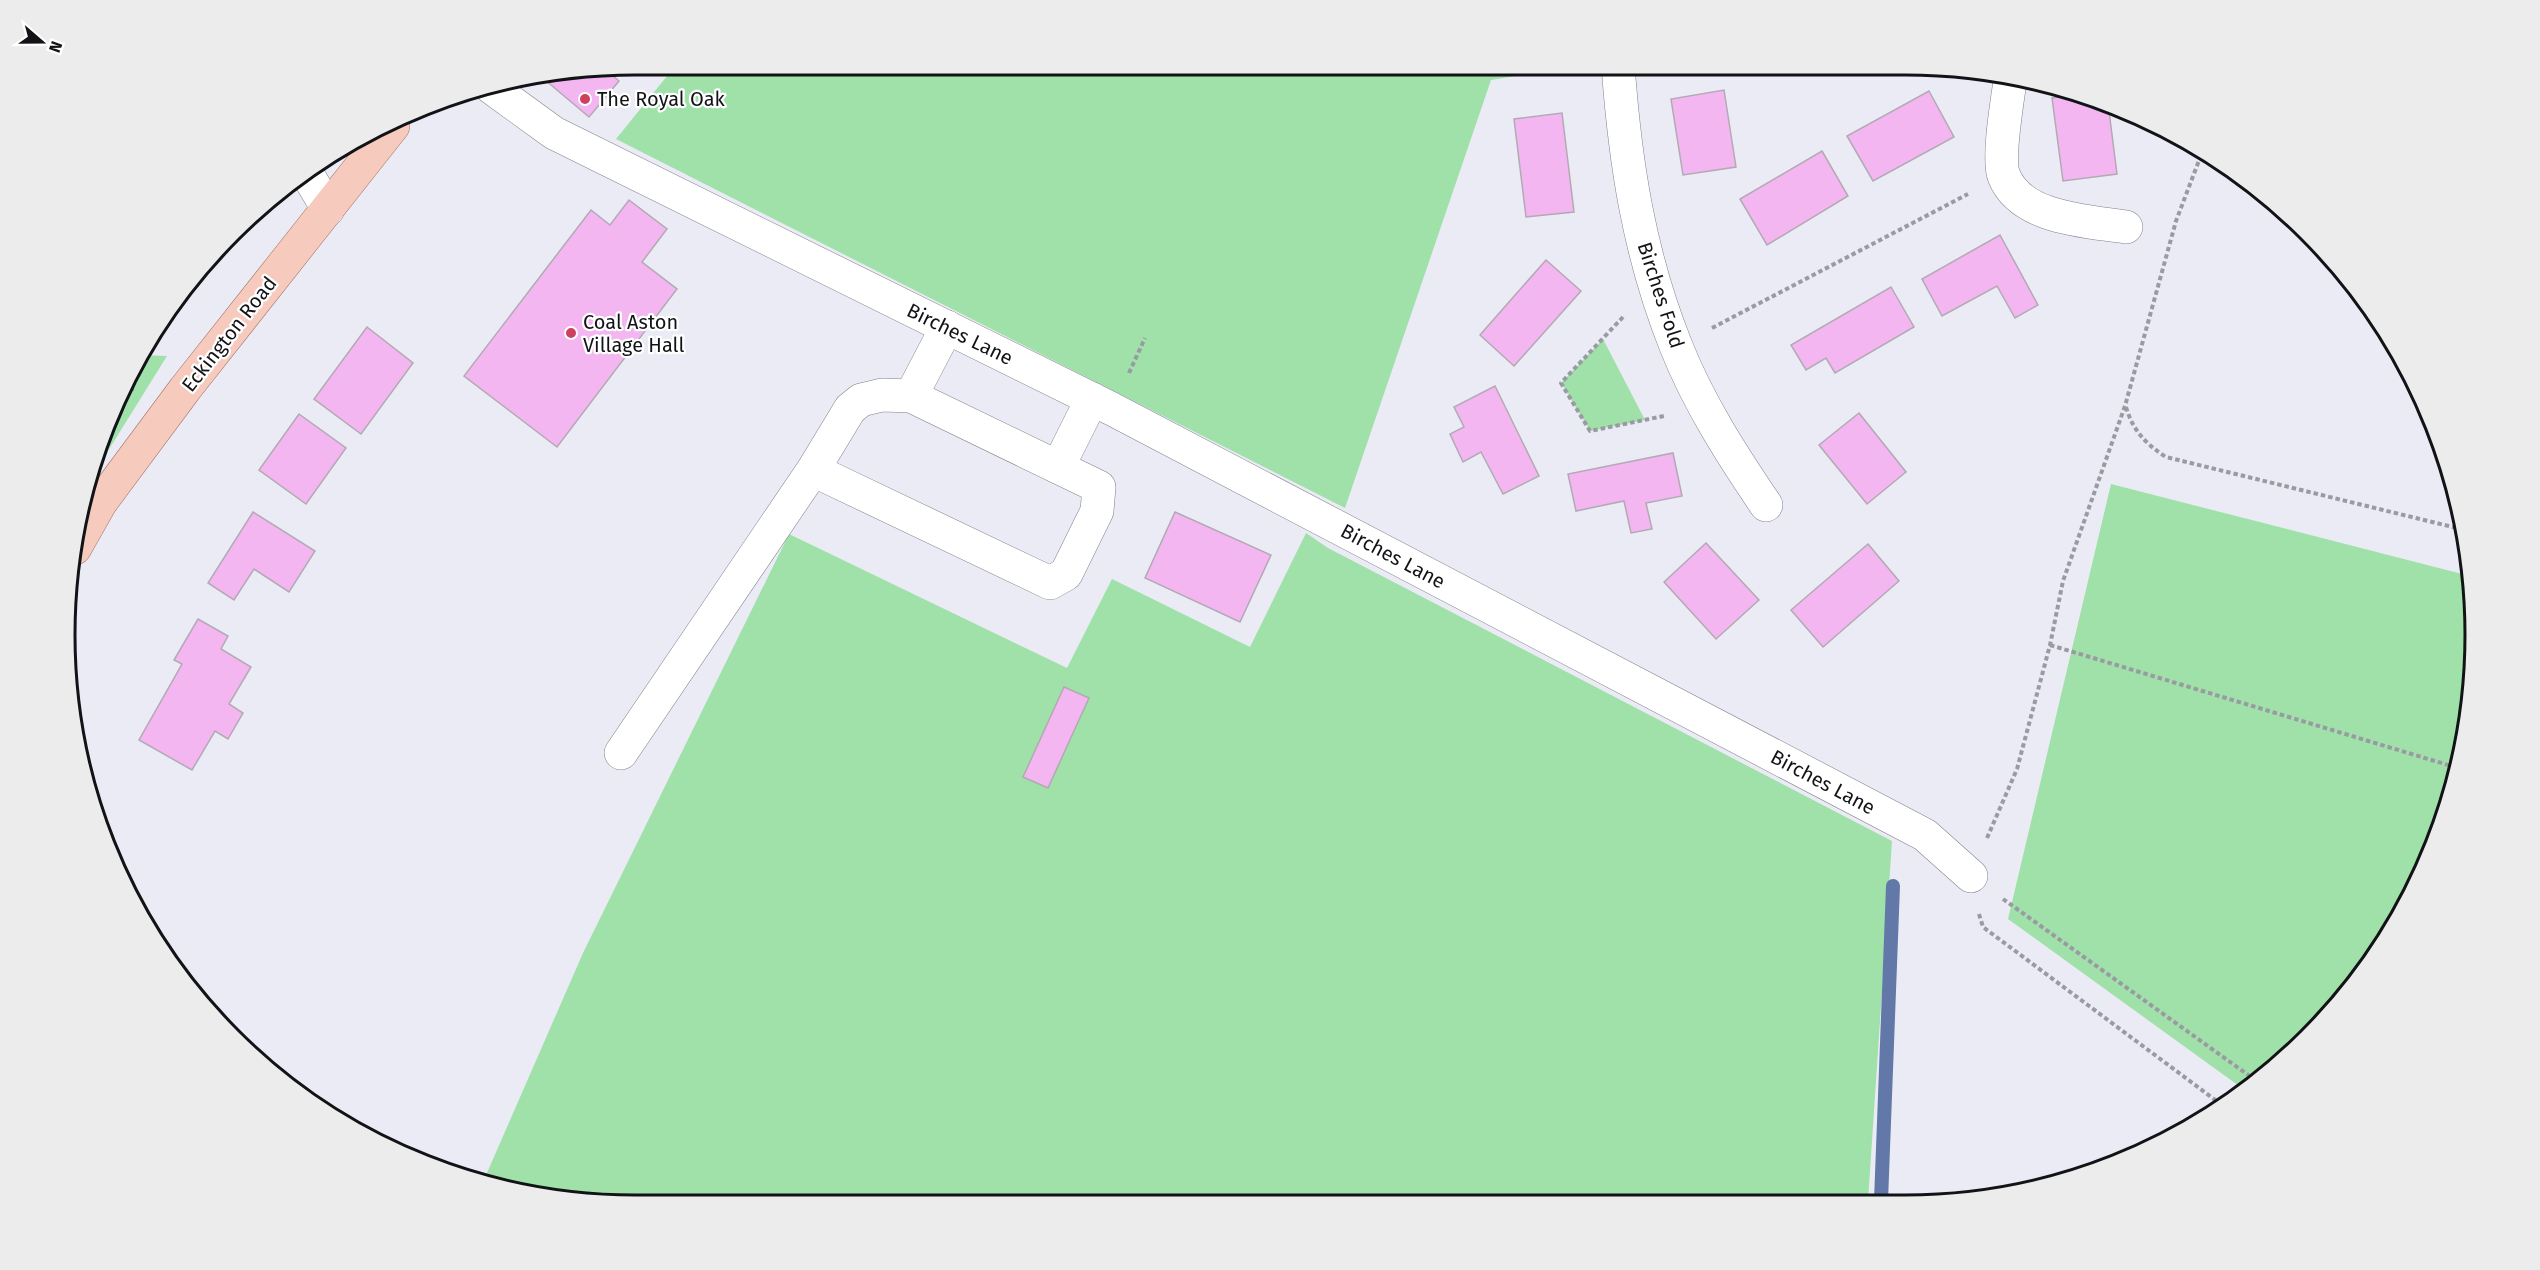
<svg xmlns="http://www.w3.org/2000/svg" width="2540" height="1270" viewBox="0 0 2540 1270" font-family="'Fira Sans',sans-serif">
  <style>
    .green { fill: #9fe1a8 }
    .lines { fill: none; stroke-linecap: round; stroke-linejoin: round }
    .stream { stroke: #6178a8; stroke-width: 14 }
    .building { fill: #f3b6f1; stroke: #b2aab2; stroke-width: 1.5 }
    .minor-casing { stroke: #80818a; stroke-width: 34 }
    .major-casing { stroke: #a27365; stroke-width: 34 }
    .path { stroke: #9a9aa2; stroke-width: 4; stroke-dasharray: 4.5 3; stroke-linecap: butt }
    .minor { stroke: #fff; stroke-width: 33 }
    .major { stroke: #f6cabc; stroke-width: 33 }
    .poi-dot { fill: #cf3f5f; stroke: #fff; stroke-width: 2 }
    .labels { text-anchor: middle; stroke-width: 4.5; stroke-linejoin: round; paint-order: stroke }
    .poi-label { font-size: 20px; fill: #121316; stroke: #fff; text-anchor: start }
    .street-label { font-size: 20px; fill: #121316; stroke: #fff }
    .rim { fill: none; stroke: #121316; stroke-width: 3 }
  </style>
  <rect width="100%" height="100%" fill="#ebebf6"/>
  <g class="green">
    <polygon points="676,65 1581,65 1491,80 1345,508 616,139"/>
    <polygon points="1603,339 1645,420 1590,431 1561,383"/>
    <polygon points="141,355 167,356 88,483 108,416"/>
    <polygon points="2111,484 2470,576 2475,635 2464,747 2432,854 2358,982 2253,1087 2246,1091 2008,919"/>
    <polygon points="1306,533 1328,548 1892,841 1868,1201 635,1205 523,1194 483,1182 583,953 789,534 1067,668 1112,579 1250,647"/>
  </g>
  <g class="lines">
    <polyline class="stream" points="1881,1201 1893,886"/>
  </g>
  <g class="building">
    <polygon points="605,69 619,81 589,117 544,79"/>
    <polygon points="1724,90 1736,167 1683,175 1671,99"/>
    <polygon points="1929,91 1954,137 1873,181 1847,136"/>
    <polygon points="2079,94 2108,103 2117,174 2063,181 2052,98"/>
    <polygon points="1562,113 1574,212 1526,217 1514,119"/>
    <polygon points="1822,151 1848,196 1767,245 1740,199"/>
    <polygon points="629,200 667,229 642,262 677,289 557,447 464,376 591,210 610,225"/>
    <polygon points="2000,235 2038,305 2015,318 1997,286 1942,316 1922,279"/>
    <polygon points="1546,260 1581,291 1514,366 1480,335"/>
    <polygon points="1891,287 1914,327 1835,373 1826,358 1806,370 1791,345"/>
    <polygon points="367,327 413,363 361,434 314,399"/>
    <polygon points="1495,386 1539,476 1503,494 1481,452 1463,462 1450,434 1464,427 1454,407"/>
    <polygon points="1859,413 1906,472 1867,504 1819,445"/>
    <polygon points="299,414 346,448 306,504 259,470"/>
    <polygon points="1673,453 1682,496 1646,503 1652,529 1631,533 1624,501 1576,511 1568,474"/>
    <polygon points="253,512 315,551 289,592 254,569 234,600 208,583"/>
    <polygon points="1175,512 1271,555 1240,622 1145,578"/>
    <polygon points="1706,543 1759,600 1716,639 1664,582"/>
    <polygon points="1868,544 1899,581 1823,647 1791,610"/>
    <polygon points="198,619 228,636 221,649 251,667 229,704 243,713 228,739 215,731 192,770 139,740 182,664 174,660"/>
    <polygon points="1064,687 1089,698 1048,788 1023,777"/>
  </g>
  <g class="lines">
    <g class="minor-casing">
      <g id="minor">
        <path d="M1618 65C1625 162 1639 254 1676 346 1698 402 1732 455 1766 505"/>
        <path d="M2011 75C2008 96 1997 159 2004 176 2021 219 2087 221 2126 227"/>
        <polyline points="492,88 554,133 1112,409 1925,835 1971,876"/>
        <polyline points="306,172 328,209"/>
        <polyline points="911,396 947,327"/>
        <polyline points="1058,467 1092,399"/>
        <polyline points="621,753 813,470 850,409 861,400 882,395 911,396 1099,487 1097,511 1066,574 1050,583 813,470"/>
      </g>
    </g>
    <g class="major-casing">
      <polyline id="major" points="75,548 101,502 185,389 393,126"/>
    </g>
    <g class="path">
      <polyline points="1623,317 1561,383 1590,431 1664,416"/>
      <polyline points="1712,328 1968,194"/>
      <polyline points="1129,373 1145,338"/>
      <polyline points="123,389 134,389"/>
      <path d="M2126 407C2133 431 2146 444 2166 457L2465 530"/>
      <polyline points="2050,645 2458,768"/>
      <polyline points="1987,838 2017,769 2050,645 2063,581 2125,406 2176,221 2203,150"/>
      <polyline points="2003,899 2258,1082"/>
      <polyline points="1979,914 1983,927 2222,1105"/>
    </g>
    <use href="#minor" class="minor"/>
    <use href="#major" class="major"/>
  </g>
  <g class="poi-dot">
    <circle cx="585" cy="99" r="6"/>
    <circle cx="571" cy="333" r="6"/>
  </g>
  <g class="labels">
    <g class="poi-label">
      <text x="597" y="106">The Royal Oak</text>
      <text x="583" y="329">Coal Aston<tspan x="583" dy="23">Village Hall</tspan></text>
    </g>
    <g class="street-label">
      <text transform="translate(1661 295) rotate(72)" y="7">Birches Fold</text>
      <text transform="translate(229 334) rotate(-52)" y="7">Eckington Road</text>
      <text transform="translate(960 334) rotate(26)" y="7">Birches Lane</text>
      <text transform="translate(1393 556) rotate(28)" y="7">Birches Lane</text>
      <text transform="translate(1823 782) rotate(28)" y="7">Birches Lane</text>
    </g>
  </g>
  <path d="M0 0H2540V1270H0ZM635 75H1905A560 560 0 0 1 2465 635V635A560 560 0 0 1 1905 1195H635A560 560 0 0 1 75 635V635A560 560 0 0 1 635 75Z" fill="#ececec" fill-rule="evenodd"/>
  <path class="rim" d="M635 75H1905A560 560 0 0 1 2465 635V635A560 560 0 0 1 1905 1195H635A560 560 0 0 1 75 635V635A560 560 0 0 1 635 75Z"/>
  <g transform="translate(42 42) rotate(110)" stroke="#ffffff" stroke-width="4.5" paint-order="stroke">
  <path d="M0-4.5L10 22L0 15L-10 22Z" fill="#121316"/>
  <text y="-9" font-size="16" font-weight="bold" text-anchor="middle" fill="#121316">N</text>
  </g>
</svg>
